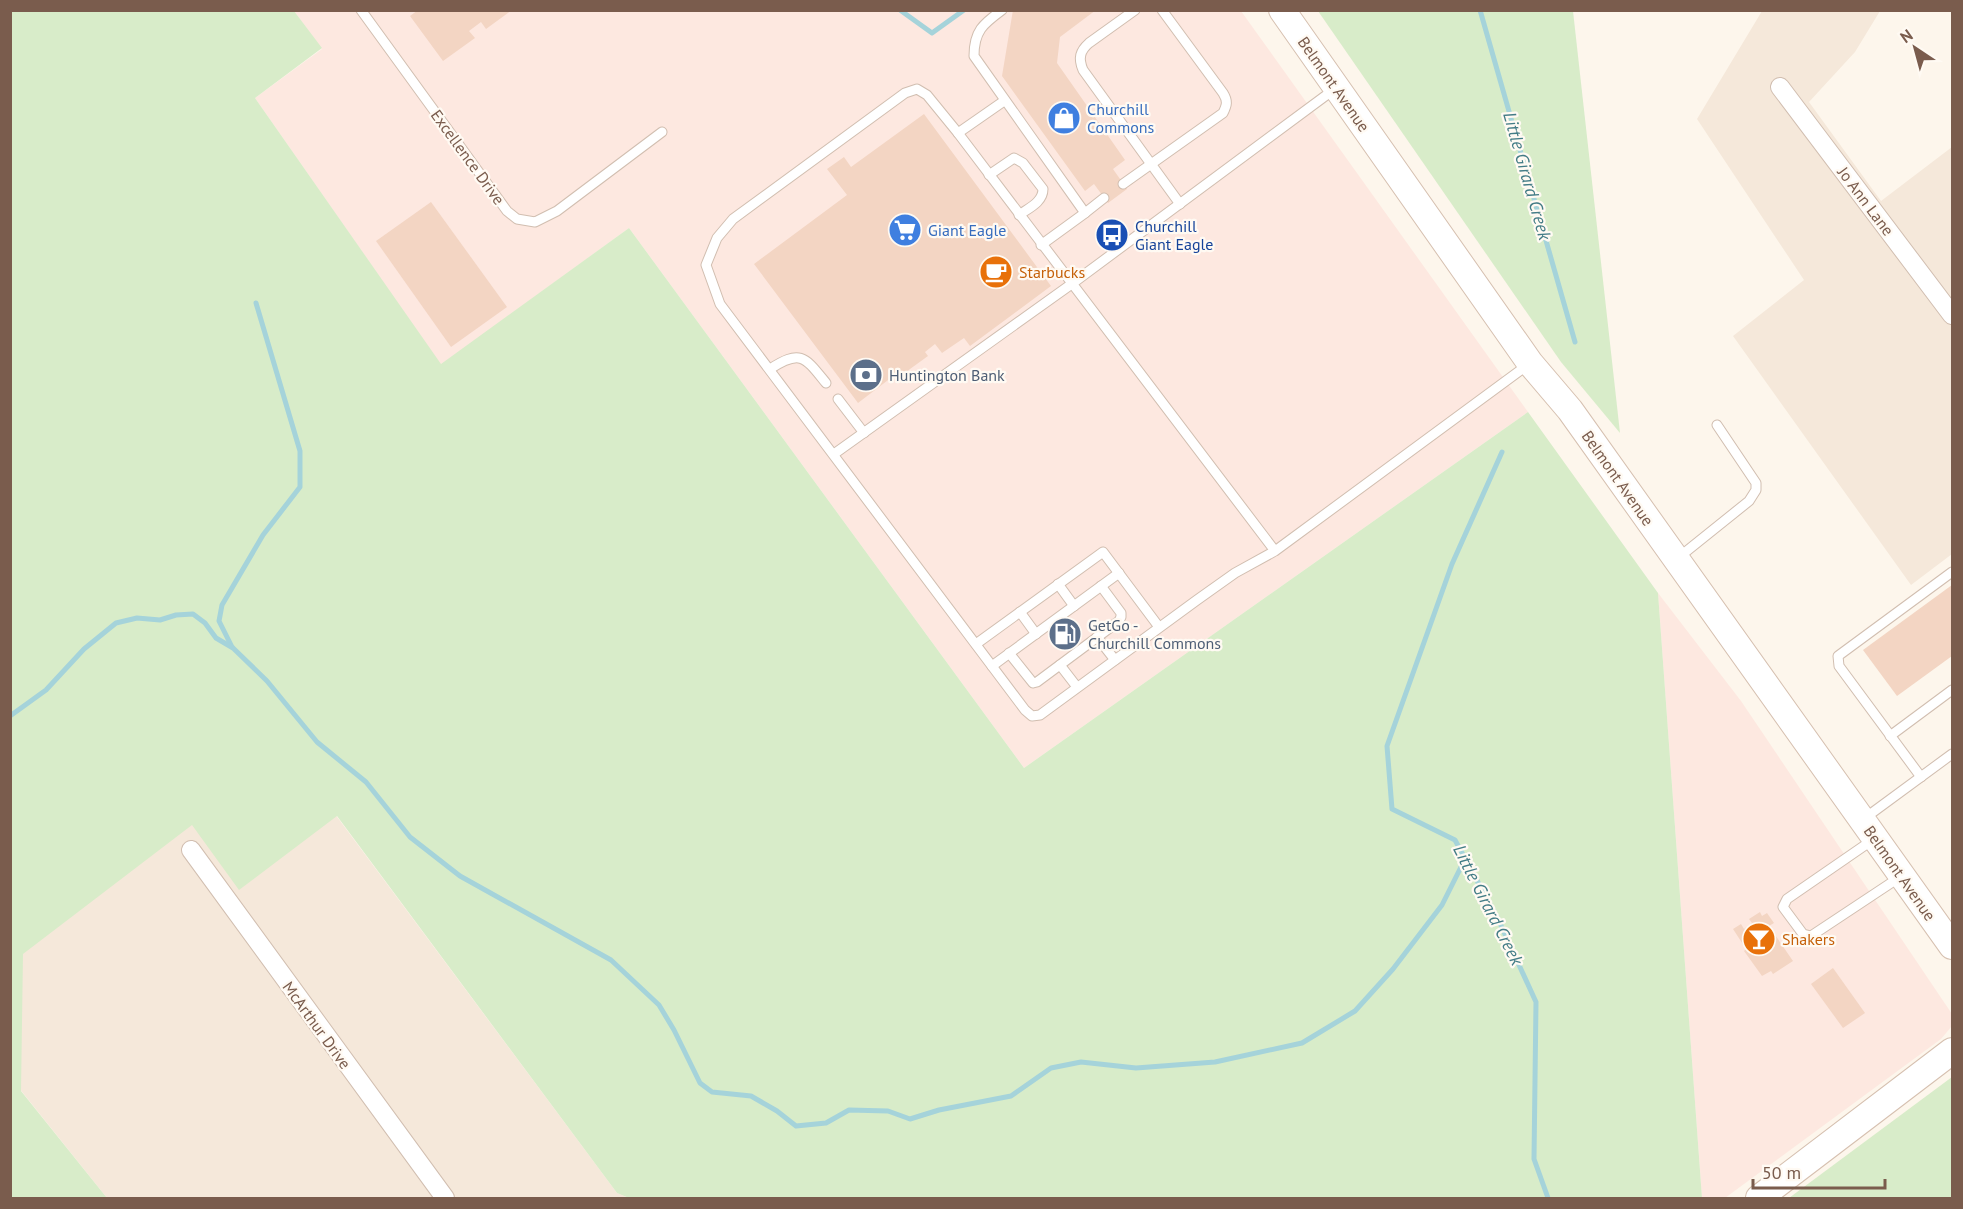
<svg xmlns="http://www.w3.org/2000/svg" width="1963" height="1209" viewBox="0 0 1963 1209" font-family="'PT Sans',sans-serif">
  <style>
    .residential { fill: #f5e8da }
    .commercial { fill: #fde8e0 }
    .green { fill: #d8ecc9 }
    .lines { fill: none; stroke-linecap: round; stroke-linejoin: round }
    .stream { stroke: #a5d3da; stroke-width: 5 }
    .building { fill: #f3d5c3 }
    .lane-casing { stroke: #d1beb0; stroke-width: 11 }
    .street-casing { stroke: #d1beb0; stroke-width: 20 }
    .secondary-casing { stroke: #d6c0b0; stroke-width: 28 }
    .lane { stroke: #fff; stroke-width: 9 }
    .street { stroke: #fff; stroke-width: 18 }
    .secondary { stroke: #fff; stroke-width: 26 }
    .labels { text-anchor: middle; stroke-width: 4.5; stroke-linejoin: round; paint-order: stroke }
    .street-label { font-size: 16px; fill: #7a5c4d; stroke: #fffaf3 }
    .shop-label { font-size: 16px; fill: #366cbe; stroke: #fffaf3; text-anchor: start }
    .transit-label { font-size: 16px; fill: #164399; stroke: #fffaf3; text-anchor: start }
    .food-label { font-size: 16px; fill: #c56008; stroke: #fffaf3; text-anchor: start }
    .service-label { font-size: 16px; fill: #4e5e75; stroke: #fffaf3; text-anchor: start }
    .water-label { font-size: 18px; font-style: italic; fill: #437c86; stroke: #fffaf3 }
  </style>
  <rect width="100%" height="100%" fill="#fdf6ec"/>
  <g class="residential">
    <polygon points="1762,11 1880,11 1855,52 1809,102 1881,201 1952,147 1952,554 1911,585 1733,336 1804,280 1697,119"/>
    <polygon points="160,579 617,1193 629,1198 107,1198 11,1078 11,700"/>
  </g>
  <g class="commercial">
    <polygon points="294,11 1241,11 1528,412 1024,768 629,228 441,365 255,98 322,49"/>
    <polygon points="1658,593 1741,701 1952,1014 1952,1026 1941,1039 1725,1198 1702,1198"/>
  </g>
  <g class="green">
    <polygon points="10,11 294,11 322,48 255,98 441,364 629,228 1024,768 1528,412 1658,593 1702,1198 629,1198 617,1193 337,816 239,890 192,825 23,954 21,1091 107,1198 11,1198"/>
    <polygon points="1318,11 1573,11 1620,433 1561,362"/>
    <polygon points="1952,1077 1952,1198 1789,1198"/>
  </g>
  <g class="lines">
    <g class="stream">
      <polyline points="900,10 932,33 964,10"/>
      <polyline points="1480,10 1575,342"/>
      <polyline points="1502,452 1452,564 1387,746 1392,809 1455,840 1498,919 1536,1002 1534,1159 1548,1198"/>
      <polyline points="232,647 219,621 222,605 263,535 300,487 300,451 256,303"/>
      <polyline points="10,716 46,690 84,649 116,623 137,618 160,620 176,615 193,614 205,623 216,638 233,648 267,681 317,742 366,782 410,837 460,876 611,960 659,1005 674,1030 700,1083 712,1092 751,1096 777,1111 796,1126 826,1123 849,1110 888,1111 910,1119 939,1110 1011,1096 1051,1068 1081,1062 1136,1068 1215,1062 1302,1043 1355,1011 1393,969 1442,905 1465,859"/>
    </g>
  </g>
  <g class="building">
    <polygon points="418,10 512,10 486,29 481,22 469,31 475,38 443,61 410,16"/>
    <polygon points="1013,10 1096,10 1060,37 1057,63 1125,160 1113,169 1127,189 1108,203 1094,184 1085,191 1002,76"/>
    <polygon points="924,114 1051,286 970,346 964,338 942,353 935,344 925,352 928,356 899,377 896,374 858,403 754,264 847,195 827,169 844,157 851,167"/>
    <polygon points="431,202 507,307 451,347 376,241"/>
    <polygon points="1952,585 1952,656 1897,696 1863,650"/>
    <polygon points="1760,912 1762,916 1767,913 1774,923 1769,926 1793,961 1773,974 1771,971 1762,976 1744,951 1746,949 1733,929 1741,924 1744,929 1752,923 1749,919"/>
    <polygon points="1833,968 1865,1013 1843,1028 1811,984"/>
  </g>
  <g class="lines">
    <g class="lane-casing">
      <g id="lane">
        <polyline points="361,10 507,211 517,219 535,222 557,211 662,132"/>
        <path d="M1002 10C983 24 974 31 974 56L1085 213 1041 245"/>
        <path d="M1135 10 1089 43C1080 51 1078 58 1083 70L1180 204"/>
        <polyline points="958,133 1004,101"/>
        <path d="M989 175 1014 158 1023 163 1043 189C1043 202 1029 208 1019 215"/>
        <path d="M1123 184 1223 113C1227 105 1228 101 1223 93L1162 10"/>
        <polyline points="1085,213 1104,198"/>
        <path d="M770 369C801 349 805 357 826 383"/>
        <polyline points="838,399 864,433"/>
        <polyline points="834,454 1073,283 1336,88"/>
        <polyline points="1275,551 958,133 927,95 917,89 905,93 733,219 717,238 706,265 720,304 1025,710 1032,716 1040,715 1197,600 1235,573 1275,551 1529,364"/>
        <polyline points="1678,558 1749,501 1756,490 1756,483 1717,425"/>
        <polyline points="1058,584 1074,606"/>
        <polyline points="1020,612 1036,634"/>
        <polyline points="1097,637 1115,660"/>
        <polyline points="976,644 1103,552 1159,627"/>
        <polyline points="1009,653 1033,683 1037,682 1119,621 1121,617 1121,613 1101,586"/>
        <polyline points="1060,665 1077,687"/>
        <polyline points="992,666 1119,573"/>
        <polyline points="1890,736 1952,690"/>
        <polyline points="1921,777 1839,666 1838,656 1952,572"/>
        <polyline points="1865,818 1952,754"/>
        <polyline points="1874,839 1787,899 1783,907 1803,934 1811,936 1900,877"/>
      </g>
    </g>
    <g class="street-casing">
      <g id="street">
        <polyline points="1780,87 1952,315"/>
        <polyline points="191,850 445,1198"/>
      </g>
    </g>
    <g class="secondary-casing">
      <g id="secondary">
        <polyline points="1282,10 1530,363 1570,410 1952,946"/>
        <polyline points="1759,1198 1952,1051"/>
      </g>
    </g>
    <use href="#lane" class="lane"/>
    <use href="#street" class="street"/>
    <use href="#secondary" class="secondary"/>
  </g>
  <defs>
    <g id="shop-disc" transform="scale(1.725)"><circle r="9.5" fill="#3f7fe0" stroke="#fffaf3"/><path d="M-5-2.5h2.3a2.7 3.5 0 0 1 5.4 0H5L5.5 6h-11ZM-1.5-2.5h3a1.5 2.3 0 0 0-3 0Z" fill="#fff"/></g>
    <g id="supermarket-disc" transform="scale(1.725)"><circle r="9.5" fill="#3f7fe0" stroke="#fffaf3"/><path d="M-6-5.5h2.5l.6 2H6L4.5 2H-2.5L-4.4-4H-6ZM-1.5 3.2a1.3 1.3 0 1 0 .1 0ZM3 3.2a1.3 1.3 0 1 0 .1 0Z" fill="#fff"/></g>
    <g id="bus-disc" transform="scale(1.725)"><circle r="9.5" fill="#1a4fb4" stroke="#fffaf3"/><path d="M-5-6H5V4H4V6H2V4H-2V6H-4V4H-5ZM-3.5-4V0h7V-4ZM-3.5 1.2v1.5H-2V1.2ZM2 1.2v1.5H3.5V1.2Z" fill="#fff"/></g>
    <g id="cafe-disc" transform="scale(1.725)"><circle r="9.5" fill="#e8710a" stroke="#fffaf3"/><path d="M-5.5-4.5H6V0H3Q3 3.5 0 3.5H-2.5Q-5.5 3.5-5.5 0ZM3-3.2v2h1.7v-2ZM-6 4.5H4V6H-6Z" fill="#fff"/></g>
    <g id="bank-disc" transform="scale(1.725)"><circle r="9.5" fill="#5c6f8a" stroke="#fffaf3"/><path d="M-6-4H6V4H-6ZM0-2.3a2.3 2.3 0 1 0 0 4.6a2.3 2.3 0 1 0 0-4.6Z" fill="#fff"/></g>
    <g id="fuel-disc" transform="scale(1.725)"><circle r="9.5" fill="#5c6f8a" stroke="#fffaf3"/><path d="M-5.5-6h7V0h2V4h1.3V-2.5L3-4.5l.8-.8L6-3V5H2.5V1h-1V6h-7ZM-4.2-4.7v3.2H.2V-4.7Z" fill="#fff"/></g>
    <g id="bar-disc" transform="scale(1.725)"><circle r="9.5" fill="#e8710a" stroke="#fffaf3"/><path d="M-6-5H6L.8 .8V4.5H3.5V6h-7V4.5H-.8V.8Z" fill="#fff"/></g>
  </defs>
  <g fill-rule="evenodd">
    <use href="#shop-disc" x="1064" y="118"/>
    <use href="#supermarket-disc" x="905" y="230"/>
    <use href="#bus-disc" x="1112" y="235"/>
    <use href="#cafe-disc" x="996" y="272"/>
    <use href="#bank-disc" x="866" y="375"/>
    <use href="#fuel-disc" x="1065" y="634"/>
    <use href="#bar-disc" x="1759" y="939"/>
  </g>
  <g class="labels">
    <g class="street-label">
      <text transform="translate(1334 84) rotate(55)" y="6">Belmont Avenue</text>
      <text transform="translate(468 157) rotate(54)" y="6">Excellence Drive</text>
      <text transform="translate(1866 201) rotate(53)" y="6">Jo Ann Lane</text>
      <text transform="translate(1618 478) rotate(55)" y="6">Belmont Avenue</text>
      <text transform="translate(1900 873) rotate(55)" y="6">Belmont Avenue</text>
      <text transform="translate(317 1025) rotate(54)" y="6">McArthur Drive</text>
    </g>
    <g class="shop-label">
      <text x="1087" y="115">Churchill<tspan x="1087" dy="18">Commons</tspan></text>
      <text x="928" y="236">Giant Eagle</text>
    </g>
    <g class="transit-label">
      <text x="1135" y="232">Churchill<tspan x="1135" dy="18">Giant Eagle</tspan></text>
    </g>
    <g class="food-label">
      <text x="1019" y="278">Starbucks</text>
      <text x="1782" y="945">Shakers</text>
    </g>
    <g class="service-label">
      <text x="889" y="381">Huntington Bank</text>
      <text x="1088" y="631">GetGo -<tspan x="1088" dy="18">Churchill Commons</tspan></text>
    </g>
    <g class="water-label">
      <text transform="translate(1527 176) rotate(74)" y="6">Little Girard Creek</text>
      <text transform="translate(1488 905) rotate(63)" y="6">Little Girard Creek</text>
    </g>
  </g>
  <rect width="1963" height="1209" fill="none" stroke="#7a5c4d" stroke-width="24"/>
  <g transform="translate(1915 48) rotate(324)" stroke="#fffaf3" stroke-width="4.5" paint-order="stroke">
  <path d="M0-4.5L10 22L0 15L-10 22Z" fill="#7a5c4d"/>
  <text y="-9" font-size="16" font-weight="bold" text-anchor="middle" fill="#7a5c4d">N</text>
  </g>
  <path d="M1753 1179v9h132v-9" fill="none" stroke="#7a5c4d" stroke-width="3"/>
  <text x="1762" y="1179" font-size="18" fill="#7a5c4d" stroke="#fffaf3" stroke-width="4.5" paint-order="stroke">50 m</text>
</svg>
